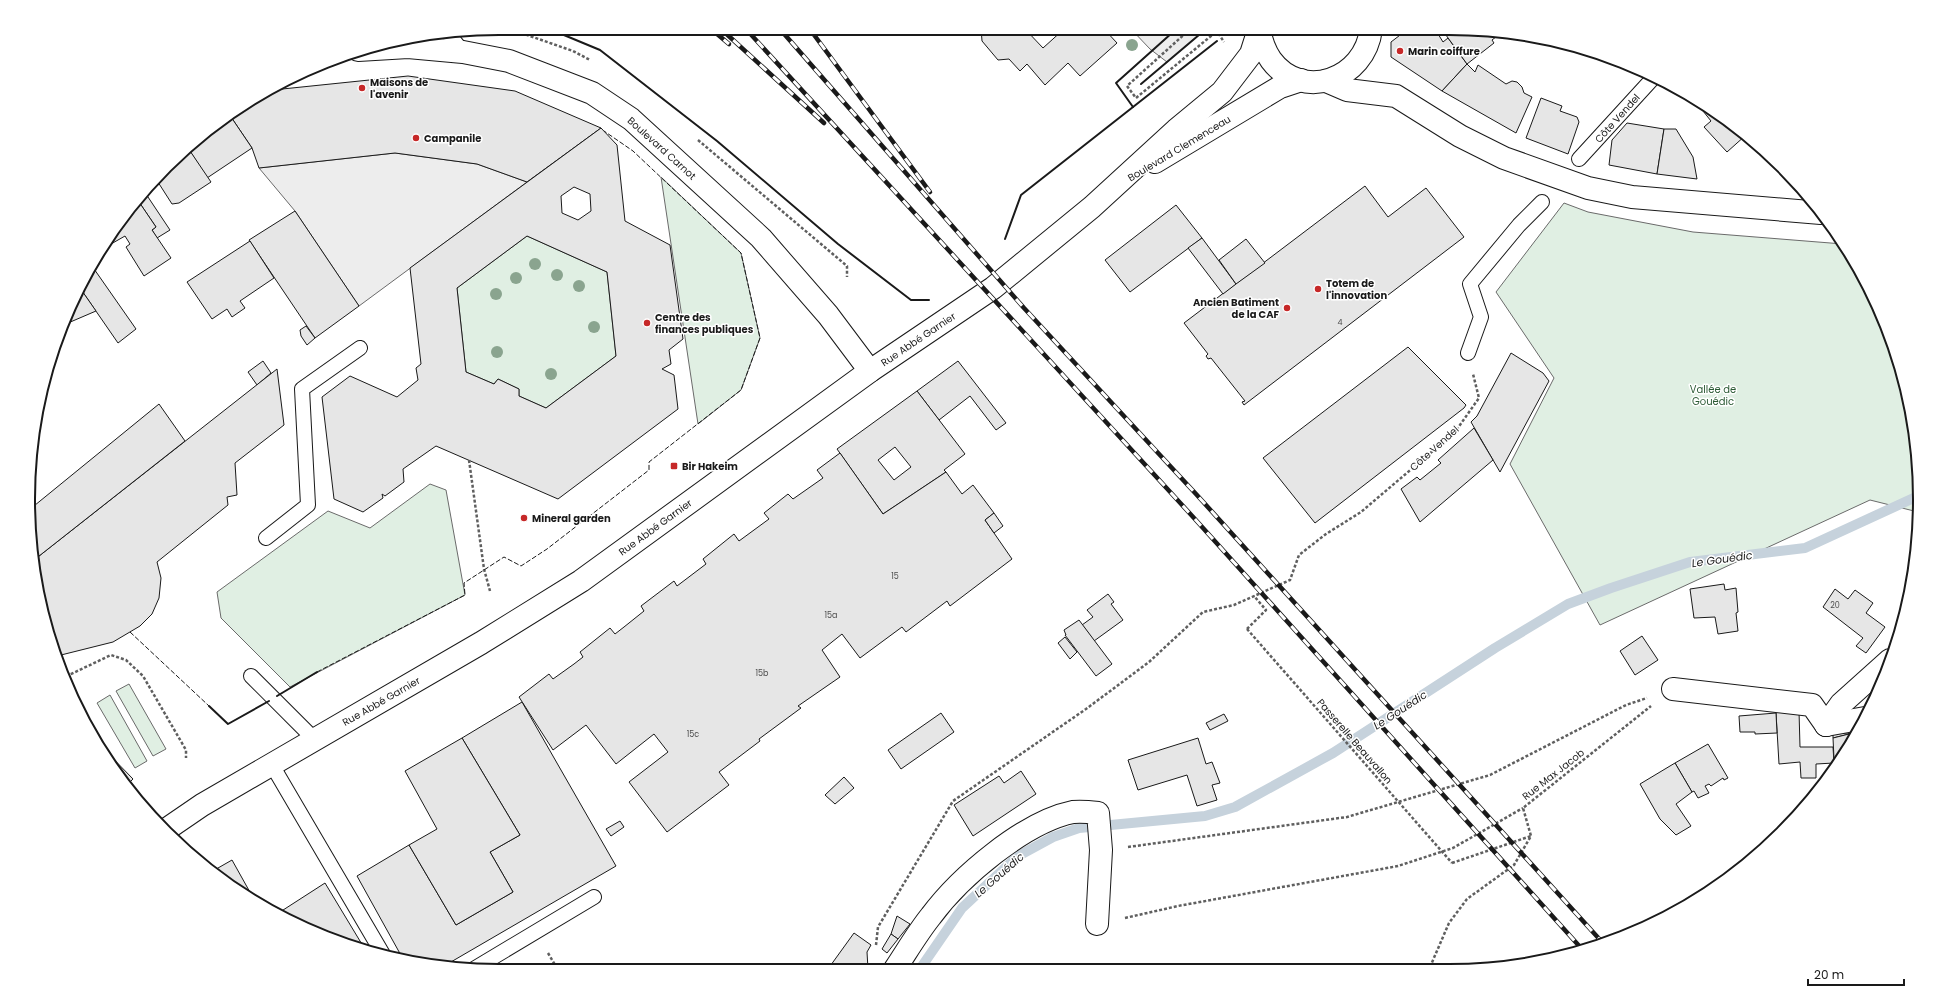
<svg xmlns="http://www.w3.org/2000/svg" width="1948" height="999" viewBox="0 0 1948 999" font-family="Poppins,sans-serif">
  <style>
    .green { fill: #e0efe3; stroke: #6a6a6a }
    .parking { fill: #ededed; stroke: #6a6a6a }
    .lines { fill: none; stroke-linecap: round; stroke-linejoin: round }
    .stream { stroke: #c6d2dc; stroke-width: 10 }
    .building { fill: #e6e6e6; stroke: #1a1a1a; fill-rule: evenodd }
    .lane-casing { stroke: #1a1a1a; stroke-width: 16 }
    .street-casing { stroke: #1a1a1a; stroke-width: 24 }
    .secondary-casing { stroke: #1a1a1a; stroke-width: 24 }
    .path { stroke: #5f5f5f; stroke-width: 2.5; stroke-dasharray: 3 2; stroke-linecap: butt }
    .lane { stroke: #fff; stroke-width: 14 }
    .street { stroke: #fff; stroke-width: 22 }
    .secondary { stroke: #fff; stroke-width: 22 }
    .rail-casing { stroke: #1a1a1a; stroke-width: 4.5 }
    .rail { stroke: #fff; stroke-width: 3; stroke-dasharray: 9; stroke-linecap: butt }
    .path-bridge { stroke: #5f5f5f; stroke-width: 2.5; stroke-dasharray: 3 2; stroke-linecap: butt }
    .fence { stroke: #1a1a1a; stroke-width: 1; stroke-dasharray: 5 2; stroke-linecap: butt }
    .wall { stroke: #1a1a1a; stroke-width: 2 }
    .tree { fill: #8aa48f }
    .poi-dot { fill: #c62828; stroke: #fff; stroke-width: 1.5 }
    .labels { text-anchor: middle; stroke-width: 3; stroke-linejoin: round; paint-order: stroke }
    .number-label { font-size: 8px; fill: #4d4d4d }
    .poi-label { font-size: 10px; font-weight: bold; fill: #1a1a1a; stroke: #fff; text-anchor: start }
    .street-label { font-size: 10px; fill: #1a1a1a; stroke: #fff }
    .park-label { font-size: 10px; fill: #2b5a34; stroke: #fff }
    .water-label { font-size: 11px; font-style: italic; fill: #1a1a1a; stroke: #fff }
    .rim { fill: none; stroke: #1a1a1a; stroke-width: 2 }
  </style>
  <rect width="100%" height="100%" fill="#fff"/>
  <g class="green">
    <polygon points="661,177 741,253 760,338 741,390 698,424"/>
    <polygon points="1564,203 1588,212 1693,232 1843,244 1857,264 1895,348 1916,438 1918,512 1870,500 1600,625 1510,464 1554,378 1496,292"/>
    <polygon points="527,236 607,272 616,356 546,408 519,396 519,389 498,379 494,384 466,372 457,288"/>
    <polygon points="430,484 446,490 465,595 290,687 221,618 217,592 328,511 370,528"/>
    <polygon points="129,684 166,749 153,756 116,691"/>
    <polygon points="110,695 147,761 135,768 97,703"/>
  </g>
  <g class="parking">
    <polygon points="1131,29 1206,29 1167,62 1150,49"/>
    <polygon points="395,153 477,164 527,182 359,306 295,211 259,168"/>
  </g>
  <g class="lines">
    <polyline class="stream" points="920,969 962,908 1018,856 1053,837 1079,828 1205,816 1235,807 1333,753 1495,648 1568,604 1611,588 1690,562 1805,548 1918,496"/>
  </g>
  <g class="building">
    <polygon points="981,28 1025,29 1043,48 1064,29 1104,29 1117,43 1080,76 1068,63 1045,85 1027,64 1020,71 1009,59 998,60 982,41"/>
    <polygon points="1408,29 1435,29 1443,42 1448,38 1467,64 1442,91 1391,57 1391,42"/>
    <polygon points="1445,29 1479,29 1501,33 1492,40 1494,43 1467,64 1443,31"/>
    <polygon points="1467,64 1475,72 1478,65 1506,84 1512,81 1517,82 1522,87 1524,93 1532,97 1516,133 1442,91"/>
    <polygon points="408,76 515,91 601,128 527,182 477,164 395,153 259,168 252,148 229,114 263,91"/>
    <polygon points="1541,98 1562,106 1560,111 1577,117 1579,122 1568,154 1526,138"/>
    <polygon points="1707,108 1736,126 1746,135 1727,152 1704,127 1711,121 1703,111"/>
    <polygon points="229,114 252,148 207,178 188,148 212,126"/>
    <polygon points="1627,123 1664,129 1657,174 1609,165 1612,140"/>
    <path d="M601 128 617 145 625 221 670 245 683 339 669 350 671 364 662 369 674 375 678 409 558 499 436 446 403 469 404 482 385 496 382 494 383 498 363 512 334 499 322 397 350 376 397 397 418 380 416 368 421 364 410 268ZM574 187 590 194 591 211 578 220 562 213 561 196ZM527 236 607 272 616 356 546 408 519 396V389L498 379 494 384 466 372 457 288Z"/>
    <polygon points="1664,129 1676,129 1693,157 1697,179 1657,174"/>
    <polygon points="188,148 211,182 179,203 172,204 156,179"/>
    <polygon points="1365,186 1388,217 1426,188 1464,237 1244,405 1242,402 1245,401 1211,358 1208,359 1206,356 1208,354 1184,323"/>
    <polygon points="144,191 170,230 157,238 152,230 156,227 137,199"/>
    <polygon points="137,199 156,227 152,230 171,258 144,276 126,247 130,244 125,236 111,244 107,238"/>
    <polygon points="1176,205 1202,238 1130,292 1105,260"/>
    <polygon points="295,211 359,306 315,338 249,240"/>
    <polygon points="107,238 111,244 100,252"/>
    <polygon points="1202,238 1236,284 1223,294 1188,248"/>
    <polygon points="1246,239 1265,263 1236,284 1219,260"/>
    <polygon points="250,241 274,278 240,301 245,308 232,317 227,309 212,319 187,282"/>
    <polygon points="92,266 136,329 118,343 80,288"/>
    <polygon points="80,288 96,311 61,326 64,319"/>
    <polygon points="306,326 315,338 307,345 301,336 300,330"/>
    <polygon points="1408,347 1466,405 1464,408 1315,523 1263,458"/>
    <polygon points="1511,353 1543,373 1549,381 1500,472 1471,422 1477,416"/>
    <polygon points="263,361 271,373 257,385 248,372"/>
    <polygon points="958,361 1006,423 996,430 970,396 939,420 917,391"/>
    <polygon points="277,369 284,425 235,463 237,495 227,497 228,505 157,562 161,578 159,598 152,614 140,626 113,642 57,656 44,621 34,560"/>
    <path d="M917 391 965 454 944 470 946 472 883 514 837 449ZM895 447 911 467 894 480 878 460Z"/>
    <polygon points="159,404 185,441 34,560 29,531 29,510"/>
    <polygon points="1474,428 1493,460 1420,522 1401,489 1417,477 1420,480 1441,463 1438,460"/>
    <polygon points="840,453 883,514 946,472 962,494 973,485 994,513 985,520 1012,559 950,606 947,601 906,632 902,627 860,658 842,634 822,650 840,677 798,706 801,708 759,739 760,741 719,772 729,785 667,832 629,782 668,752 654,734 616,764 586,725 553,750 519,697 549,674 553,679 574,664 583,657 580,652 610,628 615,634 624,627 644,611 641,606 674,581 677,586 706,564 703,559 734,534 739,541 769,519 764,513 788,494 793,499 823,478 817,470"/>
    <polygon points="29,476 33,482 29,485"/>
    <polygon points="994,513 1003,526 994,533 985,520"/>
    <polygon points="1724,584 1725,590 1736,588 1738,612 1736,613 1738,631 1718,634 1715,617 1694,618 1690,589"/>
    <polygon points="1835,589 1848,599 1855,590 1873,603 1866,613 1885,627 1866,653 1856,646 1863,638 1823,607"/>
    <polygon points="1108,594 1114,602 1111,604 1123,620 1094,641 1082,625 1093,617 1087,610"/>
    <polygon points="1079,620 1112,664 1096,676 1065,635 1066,635 1064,630"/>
    <polygon points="1642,636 1658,660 1635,675 1620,651"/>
    <polygon points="1065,637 1077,652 1070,659 1058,643"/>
    <polygon points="522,702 616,866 444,966 403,959 357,876 409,845 456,925 513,892 490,852 520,835 462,738"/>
    <polygon points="1799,711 1800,747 1833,747 1834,763 1816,764 1816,778 1801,778 1800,762 1779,764 1776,713 1777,712"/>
    <polygon points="941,713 954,732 901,769 888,750"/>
    <polygon points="1776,713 1777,733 1755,734 1755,732 1740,732 1739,716"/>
    <polygon points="1224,714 1228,721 1210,730 1206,723"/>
    <polygon points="1833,733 1849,733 1849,734 1833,738"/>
    <polygon points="1849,734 1849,741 1838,759 1834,759 1833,738"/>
    <polygon points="462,738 520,835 490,852 513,892 456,925 409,845 437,829 405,771"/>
    <polygon points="1198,738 1206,764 1212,762 1220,783 1212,785 1217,800 1197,806 1187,775 1138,790 1128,760"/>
    <polygon points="98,743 133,779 127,785 108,762"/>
    <polygon points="1708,744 1728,778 1724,780 1723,778 1711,786 1709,784 1705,786 1709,793 1698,798 1694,791 1692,792 1675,763"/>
    <polygon points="1675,763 1692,792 1676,804 1691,826 1676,835 1660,819 1640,784"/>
    <polygon points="1021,771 1036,794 973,836 954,805 999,776 1004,783"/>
    <polygon points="844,777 854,788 835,804 825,795"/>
    <polygon points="620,821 624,827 611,836 606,829"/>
    <polygon points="232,860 251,894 248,896 211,872"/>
    <polygon points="325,883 366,951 291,922 283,918 280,912"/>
    <polygon points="897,916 910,924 898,939 891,934"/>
    <polygon points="854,933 871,945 867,952 868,969 828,969"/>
    <polygon points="891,934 898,939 887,953 882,949"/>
  </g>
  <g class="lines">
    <g class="lane-casing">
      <g id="lane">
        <polyline points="448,33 463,52"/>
        <polyline points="1579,159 1655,76"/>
        <polyline points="1468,353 1481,317 1470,284 1519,225 1542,202"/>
        <polyline points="266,538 308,505 302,389 360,348"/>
        <polyline points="251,676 315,740"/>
        <polyline points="272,765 384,956"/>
        <polyline points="472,970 594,897"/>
      </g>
    </g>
    <g class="street-casing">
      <g id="street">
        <polyline points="1673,689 1812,705 1826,725"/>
        <polyline points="1826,725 1841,704 1890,660"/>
        <polyline points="1826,725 1865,718"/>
        <path d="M895 969C907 951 918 932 931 916 960 877 1024 822 1073 812 1081 811 1090 812 1098 813L1101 850 1097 924"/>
      </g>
    </g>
    <g class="secondary-casing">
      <g id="secondary">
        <path d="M1259 29C1261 40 1264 50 1271 60 1302 102 1365 80 1371 29"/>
        <polyline points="358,50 408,47 463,52 509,61 592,93 631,119 761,238 828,315 870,371"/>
        <polyline points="1326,81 1347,90 1396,96 1460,136 1504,158 1588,188 1632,197 1821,213"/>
        <polyline points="1155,162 1280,87 1301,80"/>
        <polyline points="164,831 202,805 481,643 581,581 870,371 993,288 1092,207 1176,130 1222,92 1251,54 1259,29"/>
      </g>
    </g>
    <g class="path">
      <polyline points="507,28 573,51 590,60"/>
      <polyline points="1186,29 1188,31 1127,86 1136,98 1217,31"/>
      <polyline points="1218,29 1217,31 1224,42"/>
      <polyline points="698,140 847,266 847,277"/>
      <polyline points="469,460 484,569 490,591"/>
      <polyline points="1247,629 1266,610 1254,596"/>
      <polyline points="65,682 69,675 111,655 126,660 143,676 186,750 186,758"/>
      <polyline points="1128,847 1347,817 1490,775 1626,705 1647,698"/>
      <polyline points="1452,863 1531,836"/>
      <polyline points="1125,918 1178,906 1398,866 1453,848 1523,808"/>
      <polyline points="876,945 878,927 953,801 1086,709 1149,662 1203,612 1234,605 1290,580 1299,555 1326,534 1361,512 1455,432 1479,398 1473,374"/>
      <polyline points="548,953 558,970"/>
      <polyline points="1430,967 1449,923 1467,899 1514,865 1531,836 1523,808 1651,706"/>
    </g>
    <use href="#lane" class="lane"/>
    <use href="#street" class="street"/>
    <use href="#secondary" class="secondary"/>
    <g class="rail-casing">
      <g id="rail">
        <polyline points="710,28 729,44"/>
        <polyline points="720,28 824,123"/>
        <polyline points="745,28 1194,518 1581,948"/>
        <polyline points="779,28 1024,308 1196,494 1602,942"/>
        <polyline points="809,28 930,192"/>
      </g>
    </g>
    <use href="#rail" class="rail"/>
    <polyline class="path-bridge" points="1247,629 1452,863"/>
    <g class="fence">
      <polyline points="130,632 209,706"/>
      <polyline points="317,672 465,595 464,583 504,557 521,566 547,549 649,470 649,462 741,390 760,338 741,253 633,151 604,131"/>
    </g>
    <g class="wall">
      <polyline points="547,28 600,50 717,141 838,244 911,300 929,300"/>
      <polyline points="1141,84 1206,29"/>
      <polyline points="1133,107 1116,83 1173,32"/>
      <polyline points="1005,239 1021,195 1217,41"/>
      <polyline points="277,696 317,672"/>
      <polyline points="209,706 228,724 269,701"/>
    </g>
  </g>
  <g class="tree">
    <circle cx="1132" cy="45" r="6"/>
    <circle cx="535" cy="264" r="6"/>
    <circle cx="557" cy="275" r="6"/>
    <circle cx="516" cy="278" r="6"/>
    <circle cx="579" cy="286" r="6"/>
    <circle cx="496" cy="294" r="6"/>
    <circle cx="594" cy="327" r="6"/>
    <circle cx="497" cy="352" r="6"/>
    <circle cx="551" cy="374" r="6"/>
  </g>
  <g class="poi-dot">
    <circle cx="1400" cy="51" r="4"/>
    <circle cx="362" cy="88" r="4"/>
    <circle cx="416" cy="138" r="4"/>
    <circle cx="1318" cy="289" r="4"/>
    <circle cx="1287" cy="308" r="4"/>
    <circle cx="647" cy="323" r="4"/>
    <rect x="670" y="462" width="8" height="8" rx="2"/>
    <circle cx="524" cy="518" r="4"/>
  </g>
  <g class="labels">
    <g class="number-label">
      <text x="1340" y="325">4</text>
      <text x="895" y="579">15</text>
      <text x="1835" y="608">20</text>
      <text x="831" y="618">15a</text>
      <text x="762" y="676">15b</text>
      <text x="693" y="737">15c</text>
    </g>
    <g class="poi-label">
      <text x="1408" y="55">Marin coiffure</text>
      <text x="370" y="86">Maisons de<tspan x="370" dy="12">l'avenir</tspan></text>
      <text x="424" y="142">Campanile</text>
      <text x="1326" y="287">Totem de<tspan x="1326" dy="12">l'innovation</tspan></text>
      <text x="1279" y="306" text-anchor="end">Ancien Batiment<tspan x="1279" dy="12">de la CAF</tspan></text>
      <text x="655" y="321">Centre des<tspan x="655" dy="12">finances publiques</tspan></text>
      <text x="682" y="470">Bir Hakeim</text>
      <text x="532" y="522">Mineral garden</text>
    </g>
    <g class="street-label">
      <text transform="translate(1617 118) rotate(-48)" y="4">Côte Vendel</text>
      <text transform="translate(662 148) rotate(42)" y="4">Boulevard Carnot</text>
      <text transform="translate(1179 148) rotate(-31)" y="4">Boulevard Clemenceau</text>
      <text transform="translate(918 339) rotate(-34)" y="4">Rue Abbé Garnier</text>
      <text transform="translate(1434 448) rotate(-42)" y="4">Côte Vendel</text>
      <text transform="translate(655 527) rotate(-36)" y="4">Rue Abbé Garnier</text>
      <text transform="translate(381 701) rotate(-30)" y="4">Rue Abbé Garnier</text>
      <text transform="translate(1355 741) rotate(49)" y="4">Passerelle Beauvallon</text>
      <text transform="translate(1553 774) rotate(-38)" y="4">Rue Max Jacob</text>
    </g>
    <g class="park-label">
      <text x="1713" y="393">Vallée de<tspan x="1713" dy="12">Gouédic</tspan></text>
    </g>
    <g class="water-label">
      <text transform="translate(1722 559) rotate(-8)" y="4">Le Gouédic</text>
      <text transform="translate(1400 710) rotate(-33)" y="4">Le Gouédic</text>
      <text transform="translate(999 875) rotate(-41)" y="4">Le Gouédic</text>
    </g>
  </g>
  <path d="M0 0H1948V999H0ZM499 35H1449A464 464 0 0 1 1913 499V500A464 464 0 0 1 1449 964H499A464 464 0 0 1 35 500V499A464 464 0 0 1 499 35Z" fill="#fff" fill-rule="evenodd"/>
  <path class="rim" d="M499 35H1449A464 464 0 0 1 1913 499V500A464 464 0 0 1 1449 964H499A464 464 0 0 1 35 500V499A464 464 0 0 1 499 35Z"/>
  <path d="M1808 979v6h96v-6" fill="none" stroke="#1a1a1a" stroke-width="2"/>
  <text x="1814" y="979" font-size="12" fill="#1a1a1a" stroke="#ffffff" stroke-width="3" paint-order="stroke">20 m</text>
</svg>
